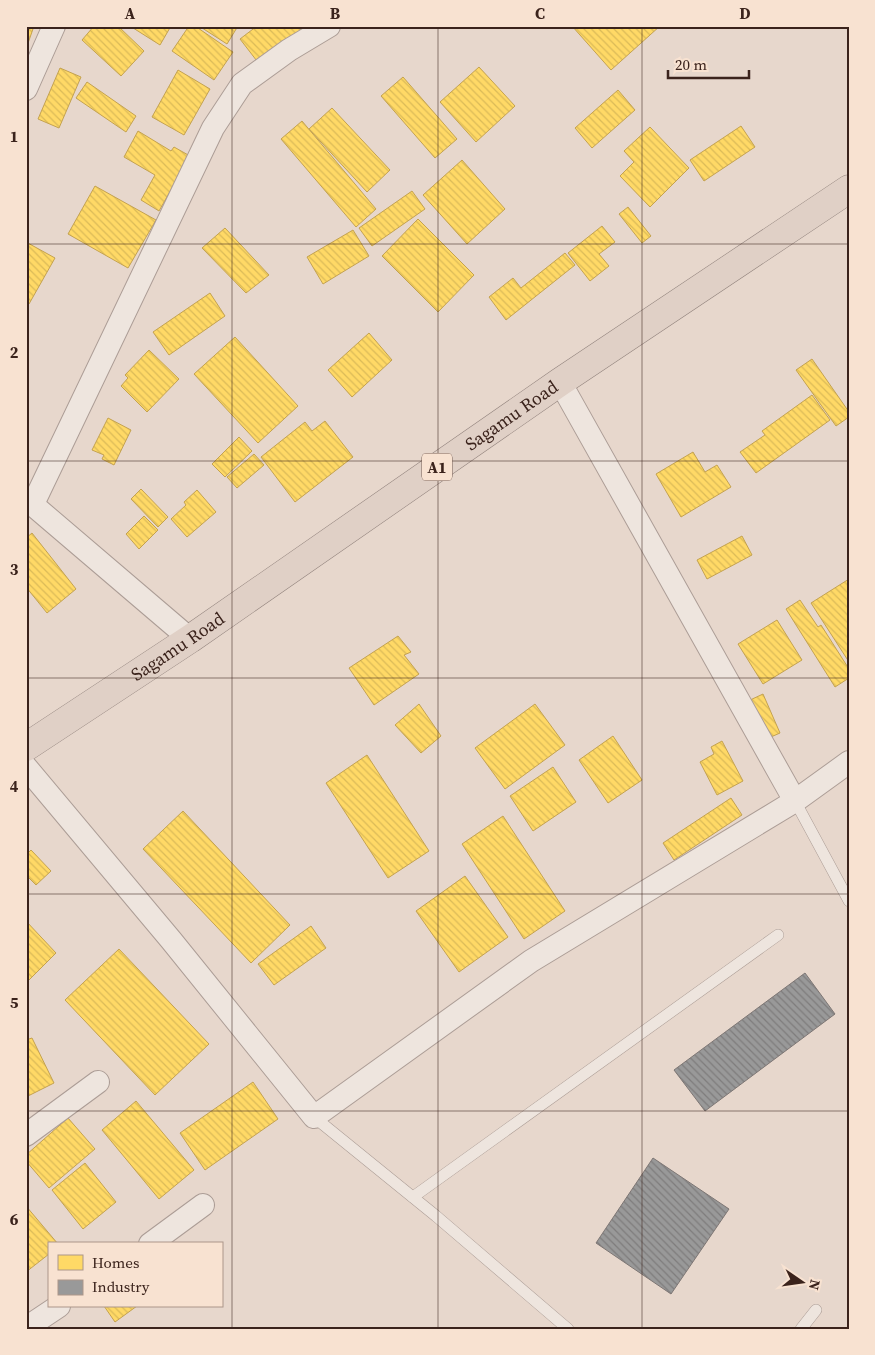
<svg xmlns="http://www.w3.org/2000/svg" width="875" height="1355" viewBox="0 0 875 1355" font-family="'Source Serif 4',serif">
  <style>
    .homes { fill: url(#homes-back-hatch); stroke: #c4a250 }
    .industry { fill: url(#industry-back-hatch); stroke: #7d7674 }
    .lines { fill: none; stroke-linecap: round; stroke-linejoin: round }
    .service-casing { stroke: #ac9d96; stroke-width: 12 }
    .minor-casing { stroke: #ac9d96; stroke-width: 24 }
    .trunk-casing { stroke: #91827c; stroke-width: 29 }
    .service { stroke: #eee5de; stroke-width: 11 }
    .minor { stroke: #eee5de; stroke-width: 22 }
    .trunk { stroke: #e0d0c6; stroke-width: 28 }
    .grid { fill: none; stroke: #3b231c; stroke-width: 1; stroke-opacity: 0.55 }
    .labels { text-anchor: middle; stroke-width: 5; stroke-linejoin: round; paint-order: stroke }
    .shield { fill: #f8e2d1; stroke: #745c52; stroke-width: 1 }
    .shield-label { font-size: 16px; font-weight: bold; fill: #3b231c }
    .street-label { font-size: 18px; fill: #3b231c; stroke: #f8e2d1 }
    .neatline { fill: none; stroke: #3b231c; stroke-width: 2 }
    .grid-label { font-size: 16px; text-anchor: middle; font-weight: bold; fill: #3b231c }
  </style>
  <defs>
    <pattern id="homes-back-hatch" width="6" height="6" patternUnits="userSpaceOnUse" patternTransform="scale(1.25)"><rect width="6" height="6" fill="#ffd966"/><path d="M-1 5l2 2M0 0l6 6M5-1l2 2" fill="none" stroke="#dbba58"/></pattern>
    <pattern id="industry-back-hatch" width="6" height="6" patternUnits="userSpaceOnUse" patternTransform="scale(1.25)"><rect width="6" height="6" fill="#999"/><path d="M-1 5l2 2M0 0l6 6M5-1l2 2" fill="none" stroke="#7e7c7c"/></pattern>
  </defs>
  <rect width="100%" height="100%" fill="#e7d7cc"/>
  <g class="homes">
    <polygon points="26,26 34,26 26,49"/>
    <polygon points="94,26 118,26 144,51 121,76 82,40"/>
    <polygon points="130,26 171,26 160,45"/>
    <polygon points="189,26 195,26 233,52 214,80 172,51"/>
    <polygon points="199,26 238,26 227,44"/>
    <polygon points="257,26 307,26 309,29 260,65 240,39"/>
    <polygon points="572,26 660,26 611,70"/>
    <polygon points="479,67 515,106 476,142 440,102"/>
    <polygon points="60,68 81,77 59,128 38,119"/>
    <polygon points="178,70 210,89 184,135 152,117"/>
    <polygon points="403,77 457,139 435,158 381,96"/>
    <polygon points="87,82 136,116 126,132 76,98"/>
    <polygon points="618,90 635,110 592,148 575,128"/>
    <polygon points="332,108 390,170 367,192 309,129"/>
    <polygon points="302,121 376,209 356,227 281,139"/>
    <polygon points="741,126 755,147 704,181 690,160"/>
    <polygon points="650,127 689,168 650,207 620,176 634,162 624,151"/>
    <polygon points="138,131 171,151 174,147 190,156 159,211 141,200 155,175 124,157"/>
    <polygon points="462,160 505,209 467,244 423,195"/>
    <polygon points="95,186 156,220 128,268 68,234"/>
    <polygon points="412,191 425,209 372,246 359,228"/>
    <polygon points="628,207 651,236 642,243 619,214"/>
    <polygon points="418,219 474,275 438,312 382,256"/>
    <polygon points="602,226 615,242 599,254 609,266 590,281 568,253"/>
    <polygon points="225,228 269,275 246,293 202,248"/>
    <polygon points="353,230 369,256 323,284 307,257"/>
    <polygon points="26,242 55,258 29,304 26,302"/>
    <polygon points="565,253 575,265 506,320 489,297 513,278 521,288"/>
    <polygon points="210,293 225,316 169,355 153,332"/>
    <polygon points="369,333 392,360 352,397 328,370"/>
    <polygon points="235,337 298,406 258,443 194,374"/>
    <polygon points="149,350 179,379 147,412 121,386 128,378 125,375"/>
    <polygon points="812,359 849,412 849,417 836,426 796,370"/>
    <polygon points="812,395 830,420 756,473 740,452 765,435 762,431"/>
    <polygon points="108,418 131,430 114,465 102,459 104,455 92,450"/>
    <polygon points="325,421 353,457 295,502 261,457 305,422 312,431"/>
    <polygon points="239,437 252,451 225,477 212,464"/>
    <polygon points="693,452 705,472 717,465 731,487 681,517 656,474"/>
    <polygon points="254,454 264,465 237,488 227,477"/>
    <polygon points="141,489 168,517 158,527 131,499"/>
    <polygon points="197,490 216,512 187,537 171,519 186,505 184,502"/>
    <polygon points="144,516 158,530 139,549 126,534"/>
    <polygon points="32,533 76,589 47,613 26,587 26,538"/>
    <polygon points="742,536 752,555 707,579 697,560"/>
    <polygon points="849,579 849,662 811,603"/>
    <polygon points="800,600 818,627 821,625 849,669 849,678 835,687 786,609"/>
    <polygon points="777,620 802,660 763,684 738,644"/>
    <polygon points="398,636 411,652 404,655 419,674 374,705 349,668"/>
    <polygon points="763,694 780,733 764,740 748,701"/>
    <polygon points="419,704 441,736 421,753 395,725"/>
    <polygon points="535,704 565,745 505,789 475,748"/>
    <polygon points="613,736 642,780 608,803 579,760"/>
    <polygon points="722,741 743,781 717,795 700,762 714,754 711,747"/>
    <polygon points="367,755 429,851 388,878 326,783"/>
    <polygon points="553,767 576,802 533,831 510,796"/>
    <polygon points="731,798 742,815 674,860 663,843"/>
    <polygon points="183,811 290,925 251,963 143,849"/>
    <polygon points="503,816 565,911 524,939 462,844"/>
    <polygon points="31,850 51,871 36,885 26,875 26,855"/>
    <polygon points="465,876 508,937 459,972 416,911"/>
    <polygon points="26,921 56,953 28,981 26,980"/>
    <polygon points="311,926 326,948 274,985 258,964"/>
    <polygon points="119,949 209,1044 155,1095 65,1000"/>
    <polygon points="32,1038 54,1083 26,1097 26,1040"/>
    <polygon points="253,1082 278,1119 205,1170 180,1133"/>
    <polygon points="136,1101 194,1170 159,1199 102,1130"/>
    <polygon points="68,1118 95,1149 49,1188 26,1161 26,1155"/>
    <polygon points="85,1163 116,1202 83,1229 52,1190"/>
    <polygon points="26,1206 58,1244 49,1244 49,1254 26,1272"/>
    <polygon points="104,1306 137,1306 115,1322"/>
  </g>
  <g class="industry">
    <polygon points="805,973 835,1014 705,1111 674,1070"/>
    <polygon points="653,1158 729,1209 671,1294 596,1243"/>
  </g>
  <g class="lines">
    <g class="service-casing">
      <g id="service">
        <polyline points="795,801 849,901"/>
        <polyline points="314,1117 436,1216 568,1329"/>
        <polyline points="413,1197 778,935"/>
        <polyline points="801,1329 816,1310"/>
      </g>
    </g>
    <g class="minor-casing">
      <g id="minor">
        <polyline points="26,89 54,26"/>
        <polyline points="560,382 795,801"/>
        <polyline points="26,499 190,639"/>
        <polyline points="33,504 213,128 242,84 289,50 329,26"/>
        <polyline points="26,767 171,940 314,1117 531,961 795,801 849,762"/>
        <polyline points="26,1135 98,1082"/>
        <polyline points="150,1244 203,1205"/>
        <polyline points="26,1328 59,1306"/>
      </g>
    </g>
    <g class="trunk-casing">
      <g id="trunk">
        <path id="s1" d="M26 747 190 639 560 382 849 189"/>
      </g>
    </g>
    <use href="#service" class="service"/>
    <use href="#minor" class="minor"/>
    <use href="#trunk" class="trunk"/>
  </g>
  <path class="grid" d="M232 26V1329M438 26V1329M642 26V1329M26 244H849M26 461H849M26 678H849M26 894H849M26 1111H849"/>
  <g class="labels">
    <rect class="shield" x="422" y="453.5" width="30" height="27" rx="4"/>
    <g class="shield-label">
      <text x="437" y="473">A1</text>
    </g>
    <g class="street-label">
      <text dy="6" stroke="none"><textPath href="#s1" startOffset="588">Sagamu Road</textPath></text>
      <text dy="6" stroke="none"><textPath href="#s1" startOffset="182">Sagamu Road</textPath></text>
    </g>
  </g>
  <rect width="875" height="1355" fill="none" stroke="#f8e2d1" stroke-width="55"/>
  <rect x="48" y="1242" width="175" height="65" fill="#f8e2d1" stroke="#ac9689"/>
  <rect x="58" y="1255" width="25" height="15" fill="#ffd966" stroke="#ac9689"/>
  <text x="92" y="1268" font-size="15" fill="#3b231c">Homes</text>
  <rect x="58" y="1280" width="25" height="15" fill="#999999" stroke="#ac9689"/>
  <text x="92" y="1292" font-size="15" fill="#3b231c">Industry</text>
  <g transform="translate(802 1282) rotate(103)" stroke="#f8e2d1" stroke-width="4" paint-order="stroke">
  <path d="M0-4L9 19L0 12L-9 19Z" fill="#3b231c"/>
  <text y="-8" font-size="14" font-weight="bold" text-anchor="middle" fill="#3b231c">N</text>
  </g>
  <path d="M668 70v8h81v-8" fill="none" stroke="#3b231c" stroke-width="2.5"/>
  <text x="675" y="70" font-size="15" fill="#3b231c" stroke="#f8e2d1" stroke-width="4" paint-order="stroke">20 m</text>
  <rect x="28" y="28" width="820" height="1300" class="neatline"/>
  <g class="grid-label">
    <text x="130" y="19">A</text>
    <text x="335" y="19">B</text>
    <text x="540" y="19">C</text>
    <text x="745" y="19">D</text>
    <text x="14" y="142">1</text>
    <text x="14" y="358">2</text>
    <text x="14" y="575">3</text>
    <text x="14" y="792">4</text>
    <text x="14" y="1008">5</text>
    <text x="14" y="1225">6</text>
  </g>
</svg>
